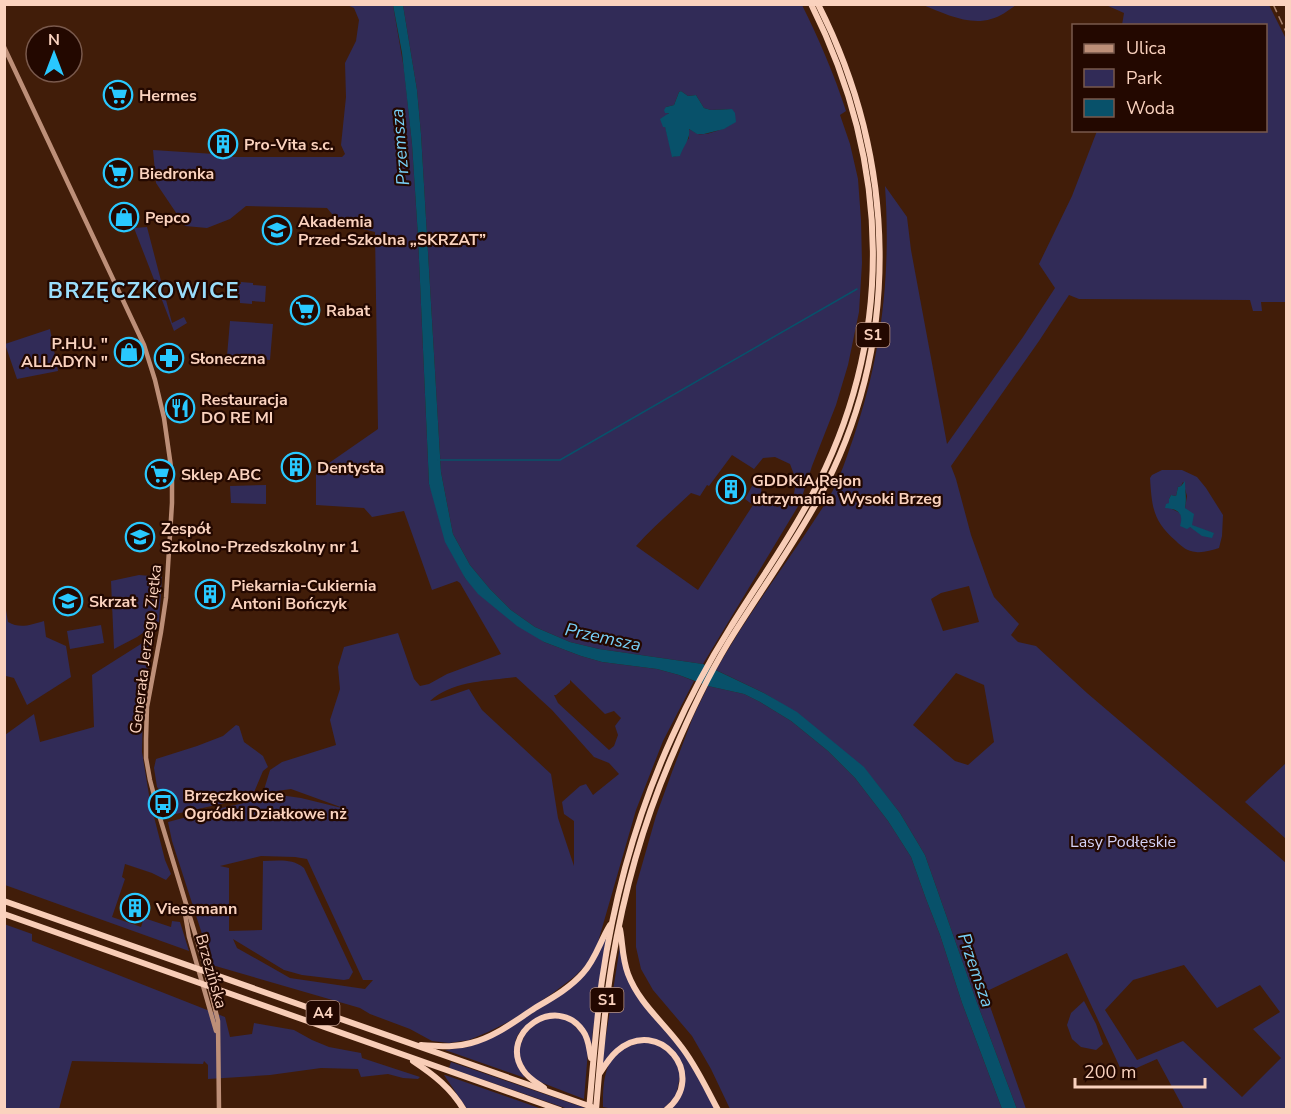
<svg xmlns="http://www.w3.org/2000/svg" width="1291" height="1114" viewBox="0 0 1291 1114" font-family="'Nunito Sans',sans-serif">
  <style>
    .green { fill: #312b57; fill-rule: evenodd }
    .water { fill: #08516a }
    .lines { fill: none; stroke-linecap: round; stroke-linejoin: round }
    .stream { stroke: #08516a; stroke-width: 1.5 }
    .secondary { stroke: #bd8f78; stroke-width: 4.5 }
    .highway { stroke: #f8cdb7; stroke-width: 6 }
    .rail { stroke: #a8826e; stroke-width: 1.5; stroke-dasharray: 9 4.5; stroke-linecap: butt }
    .labels { text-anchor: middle; stroke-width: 4.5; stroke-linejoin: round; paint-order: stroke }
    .shield { fill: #230800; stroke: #ba9585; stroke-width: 1.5 }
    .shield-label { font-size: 15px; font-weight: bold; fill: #fad2be }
    .poi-label { font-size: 16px; font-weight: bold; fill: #fad2be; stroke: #230800; text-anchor: start }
    .street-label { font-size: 16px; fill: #fad2be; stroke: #230800 }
    .park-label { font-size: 16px; fill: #d5d3f8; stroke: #230800 }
    .water-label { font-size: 18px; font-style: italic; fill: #78d0f6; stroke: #230800 }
    .district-label { font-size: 22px; font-weight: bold; letter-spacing: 1.5px; fill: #99ddfb; stroke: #230800 }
  </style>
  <rect width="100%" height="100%" fill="#411d09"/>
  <g class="green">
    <path d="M347 5H393L404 69 412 144 418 237 429 484 465 578 544 642 581 656 602 662 657 669 679 675 694 681 663 741 636 810 596 949 585 966 574 977 553 993 512 1020 488 1032 469 1040 449 1043 432 1041 410 1029 370 1014 360 1008 212 965 172 841 168 822 213 810 280 795 301 798 346 809 291 789 263 793 270 770 282 762 336 745 330 720 340 689 338 667 344 647 398 633 414 679 420 686 429 684 447 674 501 654 460 583 457 581 432 590 404 511 372 517 364 508 316 505V472L378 429 375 232 351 226 337 220 327 208 246 206 230 219 207 228 185 226 156 183 153 150 230 155 233 157H342L345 154 341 145 346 97 345 63 356 41 359 20 354 8ZM516 677 552 710 594 757 609 763 619 774 593 795 586 784 580 786 562 802 564 814 574 821V866L558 818 551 774 482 710 469 689 437 700 430 701C452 681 487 681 516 677ZM570 680 605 714 614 711 621 718 615 726 618 735 614 746 609 750 558 703 554 695H556L570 683ZM261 856 295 857 307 859 363 980H373L365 989 290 978 237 948 233 939 284 970 302 975 344 980 349 979 353 972 304 868C292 858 277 861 263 861L262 930 229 931V868L220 866Z"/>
    <path d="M403 5H802C819 39 834 74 846 111L840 115 850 144 858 179 861 220 862 263 859 312 848 365 836 405 812 466 800 503 703 664 599 649 570 642 535 627 511 610 490 589 470 565 453 534 441 472 421 134 417 90ZM681 91 688 96 696 95 704 108 711 110 732 109 730 125C724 129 705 136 698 134 695 133 692 130 688 129L689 138 682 147 680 155 673 157 665 126 666 116 670 111 666 107 674 105 679 92ZM732 455 754 469 763 458 775 457 790 464 796 480 793 501 777 507 762 495 759 473 745 499 753 505 698 590 636 546C653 527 672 511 691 493L700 496 707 485 709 486Z"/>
    <path d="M923 5H1016C1009 10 1000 17 991 19 969 26 943 13 923 5Z"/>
    <path d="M1106 5H1269L1286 39V302H1261L1262 311H1253L1250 300 1079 299 1069 295 1039 341 951 466 956 479 971 535 989 585 994 597 1019 624 1011 635 1018 642 1036 646 1087 693 1286 863V1109H1184L1157 1059 1123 1074 1067 953 985 992 1026 1109H1017L976 1000 925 855 900 813 864 768 785 706 764 693 716 670C742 624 774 580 804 536 813 522 823 508 831 494 840 478 847 456 853 439 882 354 891 275 885 186L907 217 911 250 947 444 1023 337 1055 288 1039 264 1072 196 1097 131 1266 130V26L1122 25 1124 13ZM969 586 979 622 943 631 931 599 941 593ZM956 673 984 685 994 742 968 765 955 761 913 725ZM1184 965 1217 1008 1260 985 1280 1012 1253 1029 1281 1058 1242 1097 1183 1041 1137 1060 1105 1010 1133 980Z"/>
    <polygon points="147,227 172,323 184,317 187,323 174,331 134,228"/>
    <polygon points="241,282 253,283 253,285 266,286 265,302 252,301 252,304 240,303 240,300 237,300 238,284 241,284"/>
    <polygon points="230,321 273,324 270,360 227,356"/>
    <polygon points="50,329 58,371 17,379 5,344"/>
    <path d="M1162 470H1182L1197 477 1206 488 1223 515 1222 536 1219 548C1212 550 1203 553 1196 552 1187 551 1182 547 1176 541 1153 521 1152 508 1150 478L1152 475ZM1183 482 1185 484V489L1187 496 1185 508 1192 526 1213 533C1198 531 1185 529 1180 513L1170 508 1166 504H1169V499L1171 495 1176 496 1178 487 1181 486Z"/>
    <polygon points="266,485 266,504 231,503 230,486"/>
    <polygon points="139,575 162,577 159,622 137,637 114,649 111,581"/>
    <path d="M5 604 8 622C20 629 30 625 44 621L46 637 66 646 71 677 27 705 14 678 6 676 4 667Z"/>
    <polygon points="101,625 104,643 70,649 67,631"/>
    <polygon points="152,637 143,704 142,752 150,801 165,860 171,874 166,880 152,873 125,864 122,877 125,879 112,917 141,927 144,918 171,927 172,921 180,922 189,951 5,885 5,735 34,714 40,742 94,727 92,675"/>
    <polygon points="708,686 744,694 760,702 791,721 828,751 855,778 888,821 911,857 926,899 940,935 962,1003 1002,1109 730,1109 711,1069 692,1036 653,990 641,969 636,947 636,886 656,816 672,772 693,717"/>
    <polygon points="236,725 239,726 244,742 263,756 268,767 263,771 252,797 171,815 169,814 163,794 157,787 154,768 156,759 197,746 223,736"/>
    <polygon points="1286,763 1286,839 1245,802"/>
    <polygon points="4,924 32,934 32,941 225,1017 230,1037 252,1034 254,1023 294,1030 312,1040 329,1047 361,1053 362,1058 420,1077 418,1079 403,1078 388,1074 361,1077 358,1069 321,1068 270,1075 208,1079 208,1065 204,1061 203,1064 72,1061 59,1109 5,1109"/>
    <path d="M608 935 593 1030 591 1049C588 1041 587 1030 580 1024 574 1018 562 1014 554 1014 548 1014 539 1021 534 1024 530 1026 524 1028 521 1031 509 1042 518 1067 525 1078L445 1050 468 1047 491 1037 582 977Z"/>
    <path d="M620 946 627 978 686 1056 716 1109H671C709 1070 657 1015 619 1047 613 1052 608 1059 604 1065L602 1061Z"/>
    <polygon points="1084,1001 1096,1024 1103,1044 1096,1050 1081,1047 1072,1039 1067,1025 1071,1013"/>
    <polygon points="549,1017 569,1020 585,1037 588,1051 584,1099 535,1080 528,1074 519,1057 518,1050 528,1028"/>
    <path d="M641 1042 658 1044 668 1051 677 1062 680 1076 676 1096 663 1109H613L603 1107C603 1085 603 1062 623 1049 628 1046 636 1044 641 1042Z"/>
    <polygon points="451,1062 588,1109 568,1109 449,1068"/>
    <polygon points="444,1075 445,1075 539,1108 531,1110 467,1109"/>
  </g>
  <g class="water">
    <polygon points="393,5 403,5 417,90 421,134 441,472 453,534 470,565 490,589 511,610 535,627 570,642 599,649 703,664 764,693 797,712 864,767 900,813 925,855 976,1000 1017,1109 1002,1109 962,1003 940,935 926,899 911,857 888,821 855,778 828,751 791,721 760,702 744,694 708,686 679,675 657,669 602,662 581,656 544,642 517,626 478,594 465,578 445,542 429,484 418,237 412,144 402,53"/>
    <path d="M681 91 688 96 696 95 704 108 711 110 732 109 735 113 736 122 724 129 704 134H697L689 129C691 139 683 146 680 156L672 157 665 127H663L660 119 669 113H665L664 110 666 107 674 105 679 92Z"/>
    <path d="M1185 481C1185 491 1187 499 1185 508L1194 514 1192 525 1214 533 1212 538 1202 536 1190 527 1187 529 1180 526C1184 513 1178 509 1165 508L1166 504 1169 503V499L1171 495 1176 496 1178 487 1181 486Z"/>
  </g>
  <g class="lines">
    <polyline class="stream" points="438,460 560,460 857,289"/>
    <g class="secondary">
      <polyline points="4,47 144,345 155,380 164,418 172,474 172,503 166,598 161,632 147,707 146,739 146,758 150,780 160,818 203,960 218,1021 219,1110"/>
      <polyline points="184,908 189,937 216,1031"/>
    </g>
    <g class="highway">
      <polyline points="4,901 592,1107"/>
      <polyline points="4,914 560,1110"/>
      <path d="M620 929C623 945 622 958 628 974 639 1003 662 1021 680 1045 696 1065 706 1088 718 1110"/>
      <path d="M421 1045C438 1046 454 1048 471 1043 495 1037 515 1021 535 1008 552 998 570 988 583 973 596 959 600 941 610 925"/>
      <path d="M413 1061C434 1075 451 1088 464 1110"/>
      <path d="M600 1073C605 1065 610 1057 617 1051 659 1015 709 1076 666 1110"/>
      <path d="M544 1088C537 1083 528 1078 523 1070 498 1033 557 993 583 1031 589 1039 589 1049 591 1058"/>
      <path d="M589 1110C593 1066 596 1023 602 980 614 897 637 814 672 737 689 699 708 663 730 628 757 584 787 543 811 497 896 338 891 164 811 4"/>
      <path d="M596 1110C600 1061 604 1011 612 963 624 891 644 820 673 754 689 716 707 678 728 643 758 594 792 548 819 498 903 343 897 160 818 4"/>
    </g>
    <polyline class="rail" points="1273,4 1286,32"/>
  </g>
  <defs>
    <g id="supermarket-ring" transform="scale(1.5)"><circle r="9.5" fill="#230800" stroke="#29c8ff" stroke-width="1.5"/><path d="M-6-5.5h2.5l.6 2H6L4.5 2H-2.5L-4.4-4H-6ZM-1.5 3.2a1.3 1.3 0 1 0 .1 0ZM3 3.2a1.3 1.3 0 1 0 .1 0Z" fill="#29c8ff"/></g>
    <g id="building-ring" transform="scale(1.5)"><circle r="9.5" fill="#230800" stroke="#29c8ff" stroke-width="1.5"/><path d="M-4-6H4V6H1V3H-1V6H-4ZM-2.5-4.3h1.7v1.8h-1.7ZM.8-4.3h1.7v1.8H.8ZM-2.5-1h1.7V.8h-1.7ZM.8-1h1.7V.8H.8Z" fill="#29c8ff"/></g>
    <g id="shop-ring" transform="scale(1.5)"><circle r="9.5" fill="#230800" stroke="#29c8ff" stroke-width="1.5"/><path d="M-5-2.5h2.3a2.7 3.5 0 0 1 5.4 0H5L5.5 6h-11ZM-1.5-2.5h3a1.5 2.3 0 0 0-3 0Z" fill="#29c8ff"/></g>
    <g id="school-ring" transform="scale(1.5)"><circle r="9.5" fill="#230800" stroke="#29c8ff" stroke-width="1.5"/><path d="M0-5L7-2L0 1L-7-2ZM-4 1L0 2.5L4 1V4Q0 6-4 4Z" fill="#29c8ff"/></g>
    <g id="pharmacy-ring" transform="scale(1.5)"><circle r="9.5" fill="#230800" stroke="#29c8ff" stroke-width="1.5"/><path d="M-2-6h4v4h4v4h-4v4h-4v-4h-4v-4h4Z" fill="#29c8ff"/></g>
    <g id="restaurant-ring" transform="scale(1.5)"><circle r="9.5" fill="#230800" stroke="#29c8ff" stroke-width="1.5"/><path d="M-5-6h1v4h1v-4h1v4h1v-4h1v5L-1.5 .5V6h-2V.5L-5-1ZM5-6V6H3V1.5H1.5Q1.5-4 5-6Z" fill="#29c8ff"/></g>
    <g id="bus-ring" transform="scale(1.5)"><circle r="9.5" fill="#230800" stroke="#29c8ff" stroke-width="1.5"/><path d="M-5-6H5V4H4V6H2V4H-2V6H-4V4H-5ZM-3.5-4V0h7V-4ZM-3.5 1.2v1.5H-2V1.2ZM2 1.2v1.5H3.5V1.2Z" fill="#29c8ff"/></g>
  </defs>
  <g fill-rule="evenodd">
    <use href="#supermarket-ring" x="118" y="95"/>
    <use href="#building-ring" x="223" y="144"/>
    <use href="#supermarket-ring" x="118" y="173"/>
    <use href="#shop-ring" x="124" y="217"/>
    <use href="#school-ring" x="277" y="230"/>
    <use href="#supermarket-ring" x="305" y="310"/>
    <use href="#shop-ring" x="129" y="352"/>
    <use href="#pharmacy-ring" x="169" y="358"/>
    <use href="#restaurant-ring" x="180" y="408"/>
    <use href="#building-ring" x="296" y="467"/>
    <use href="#supermarket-ring" x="160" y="474"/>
    <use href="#building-ring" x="731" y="489"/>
    <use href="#school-ring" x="140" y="537"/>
    <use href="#building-ring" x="210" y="594"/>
    <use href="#school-ring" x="68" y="601"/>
    <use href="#bus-ring" x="163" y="804"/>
    <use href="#building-ring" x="135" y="908"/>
  </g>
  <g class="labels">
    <g class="shield">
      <rect x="856.5" y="323" width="33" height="24" rx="4.5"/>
      <rect x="590.5" y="988" width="33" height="24" rx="4.5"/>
      <rect x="306.5" y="1001" width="33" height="24" rx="4.5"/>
    </g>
    <g class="shield-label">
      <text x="873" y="340">S1</text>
      <text x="607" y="1005">S1</text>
      <text x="323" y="1018">A4</text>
    </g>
    <g class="poi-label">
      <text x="139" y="101">Hermes</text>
      <text x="244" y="150">Pro-Vita s.c.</text>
      <text x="139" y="179">Biedronka</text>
      <text x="145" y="223">Pepco</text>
      <text x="298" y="227">Akademia<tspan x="298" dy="18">Przed-Szkolna „SKRZAT”</tspan></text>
      <text x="326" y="316">Rabat</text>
      <text x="108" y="349" text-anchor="end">P.H.U. "<tspan x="108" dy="18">ALLADYN "</tspan></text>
      <text x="190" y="364">Słoneczna</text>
      <text x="201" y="405">Restauracja<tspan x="201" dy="18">DO RE MI</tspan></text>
      <text x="317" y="473">Dentysta</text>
      <text x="181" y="480">Sklep ABC</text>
      <text x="752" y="486">GDDKiA Rejon<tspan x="752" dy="18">utrzymania Wysoki Brzeg</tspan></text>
      <text x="161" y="534">Zespół<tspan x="161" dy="18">Szkolno-Przedszkolny nr 1</tspan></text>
      <text x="231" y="591">Piekarnia-Cukiernia<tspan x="231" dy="18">Antoni Bończyk</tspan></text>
      <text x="89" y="607">Skrzat</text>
      <text x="184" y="801">Brzęczkowice<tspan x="184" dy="18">Ogródki Działkowe nż</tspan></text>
      <text x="156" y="914">Viessmann</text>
    </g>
    <g class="street-label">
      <text transform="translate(145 649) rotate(-83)" y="6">Generała Jerzego Ziętka</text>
      <text transform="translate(212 971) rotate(74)" y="6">Brzezińska</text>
    </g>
    <g class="park-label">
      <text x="1123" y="847">Lasy Podłęskie</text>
    </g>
    <g class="water-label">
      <text transform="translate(400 147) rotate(-95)" y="6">Przemsza</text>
      <text transform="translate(603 637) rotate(12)" y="6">Przemsza</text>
      <text transform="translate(976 970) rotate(71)" y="6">Przemsza</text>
    </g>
    <g class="district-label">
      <text x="144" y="298">BRZĘCZKOWICE</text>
    </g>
  </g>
  <rect width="1291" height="1114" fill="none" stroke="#fad2be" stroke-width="12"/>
  <rect x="1072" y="24" width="195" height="108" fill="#230800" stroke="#79594c" stroke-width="1.5"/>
  <rect x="1084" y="44" width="30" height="9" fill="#bd8f78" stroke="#79594c" stroke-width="1.5"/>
  <text x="1126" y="54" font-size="18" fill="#fad2be">Ulica</text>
  <rect x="1084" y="69" width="30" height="18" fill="#312b57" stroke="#79594c" stroke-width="1.5"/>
  <text x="1126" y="84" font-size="18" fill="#fad2be">Park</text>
  <rect x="1084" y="99" width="30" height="18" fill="#08516a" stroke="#79594c" stroke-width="1.5"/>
  <text x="1126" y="114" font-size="18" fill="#fad2be">Woda</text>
  <g transform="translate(54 54)"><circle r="28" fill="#230800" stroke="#79594c" stroke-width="1.5"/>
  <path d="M0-4.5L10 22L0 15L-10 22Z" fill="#29c8ff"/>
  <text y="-9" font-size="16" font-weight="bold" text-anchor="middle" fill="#fad2be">N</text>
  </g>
  <path d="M1075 1078v9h130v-9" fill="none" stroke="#fad2be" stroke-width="3"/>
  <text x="1084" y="1078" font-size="18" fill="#fad2be" stroke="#230800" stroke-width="4.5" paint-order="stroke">200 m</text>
</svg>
